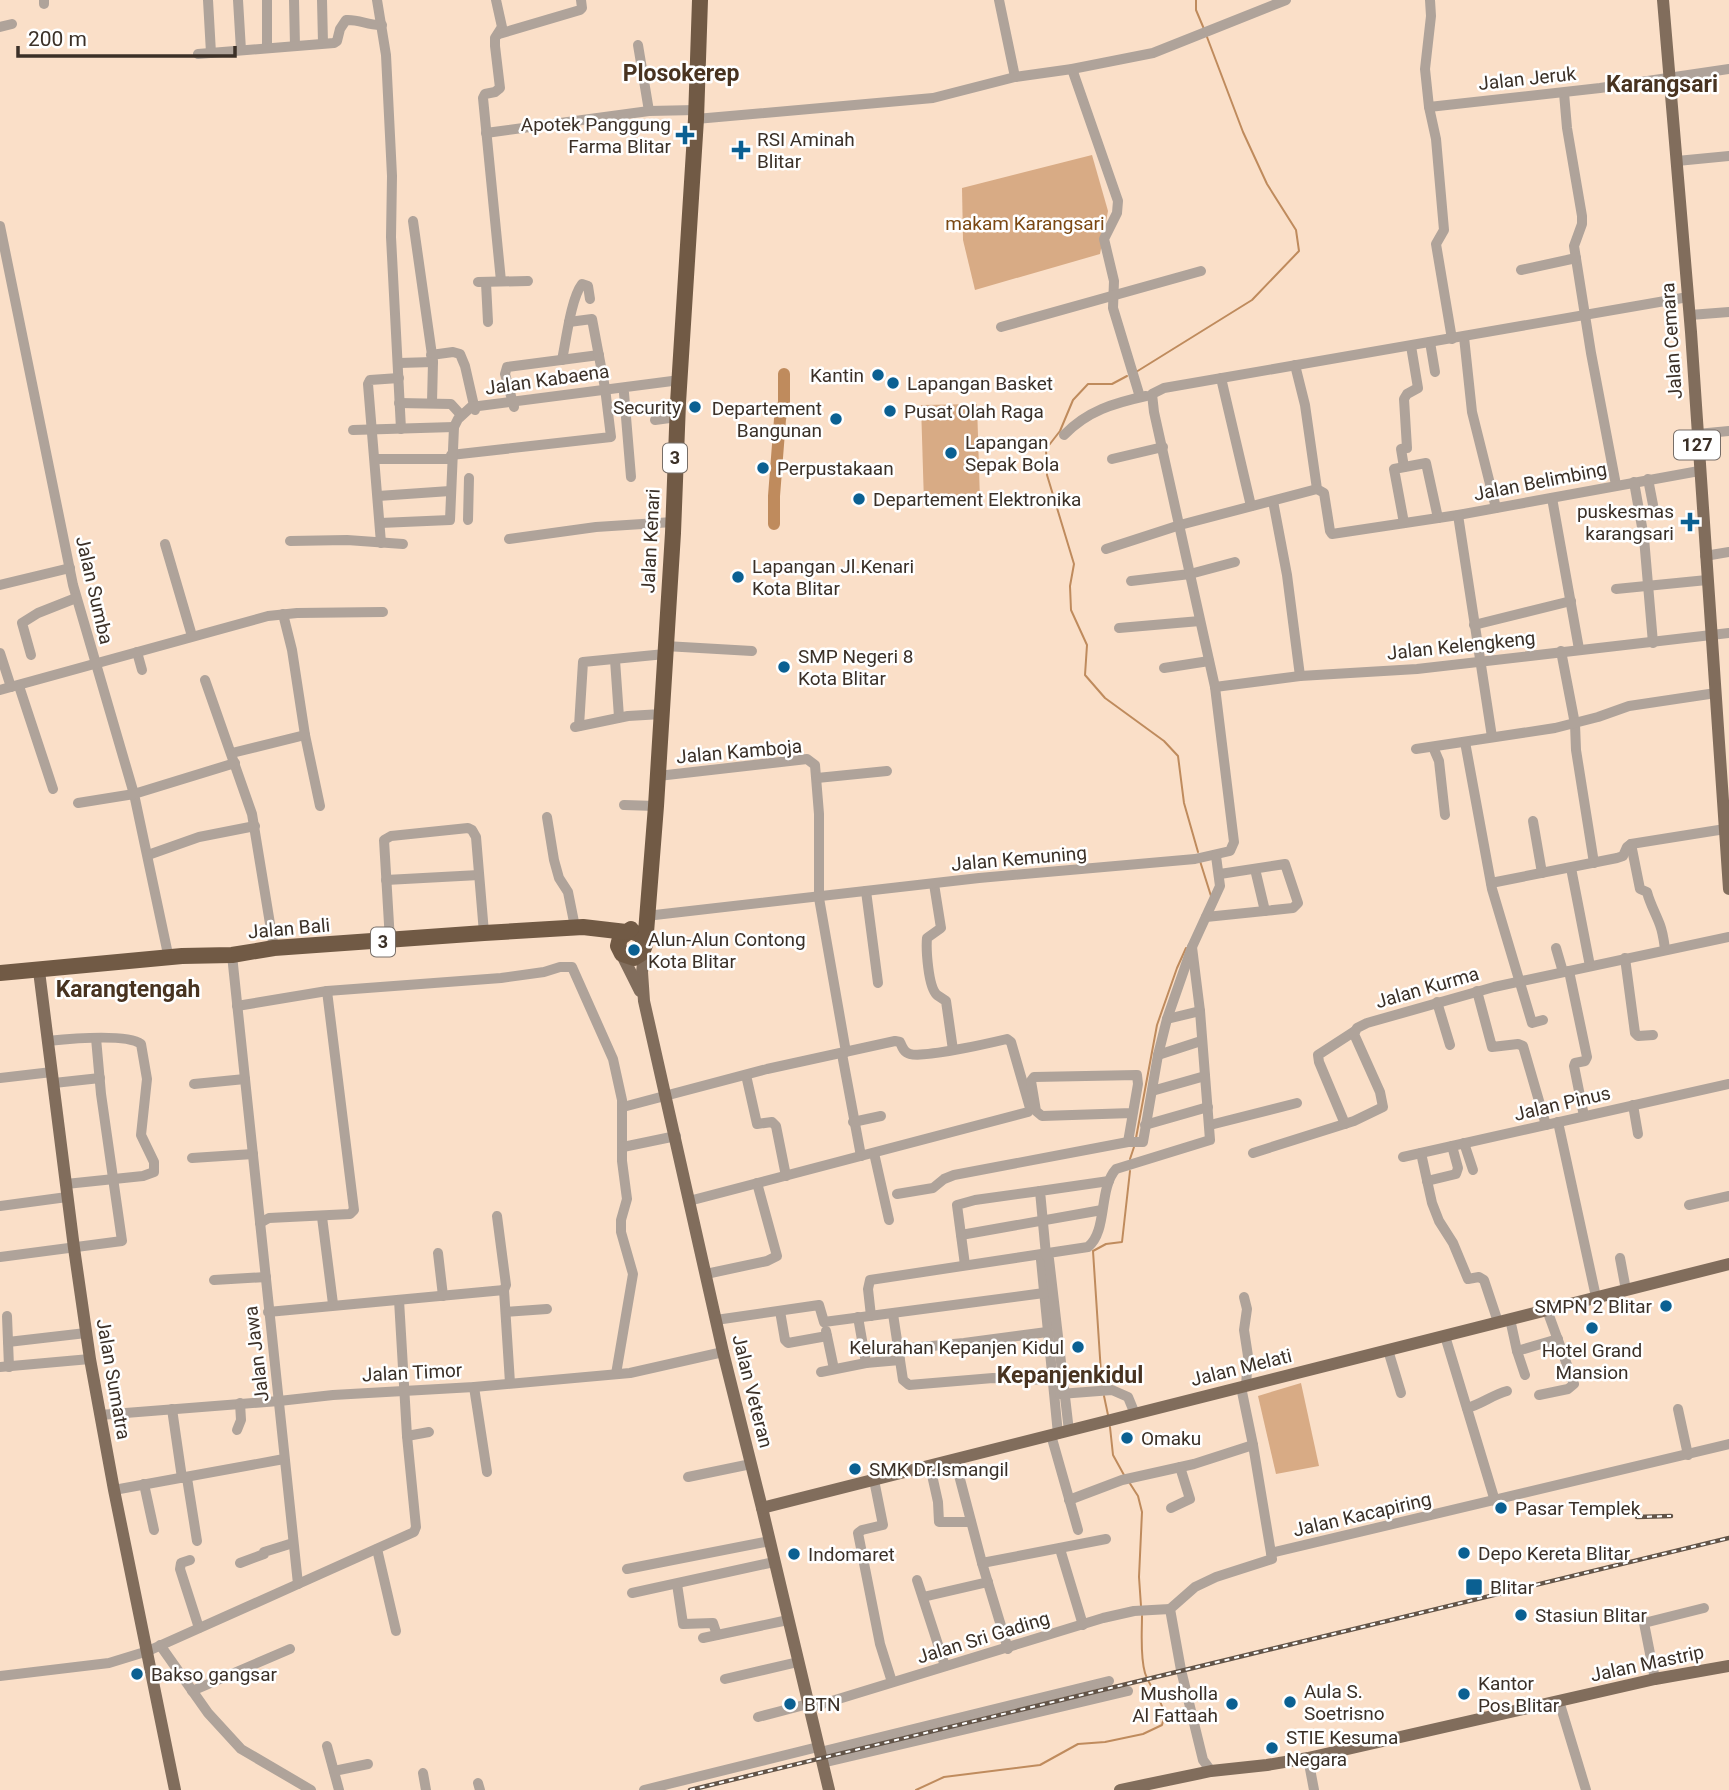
<svg xmlns="http://www.w3.org/2000/svg" width="1729" height="1790" viewBox="0 0 1729 1790" font-family="Roboto,sans-serif">
  <style>
    .green { fill: #d8ab85 }
    .lines { fill: none; stroke-linecap: round; stroke-linejoin: round }
    .stream { stroke: #bf8b5d; stroke-width: 2 }
    .river { stroke: #bf8b5d; stroke-width: 12 }
    .minor { stroke: #afa39a; stroke-width: 10 }
    .major { stroke: #816d5c; stroke-width: 12 }
    .highway { stroke: #715a45; stroke-width: 16 }
    .rail-casing { stroke: #625448; stroke-width: 4.5 }
    .rail { stroke: #fff; stroke-width: 2; stroke-dasharray: 5; stroke-linecap: butt }
    .poi-dot { fill: #0b6092; stroke: #fff; stroke-width: 2.5 }
    .labels { text-anchor: middle; stroke-width: 5; stroke-linejoin: round; paint-order: stroke }
    .shield { fill: #fff; stroke: #766e68; stroke-width: 2 }
    .shield-label { font-size: 18px; font-weight: bold; fill: #3b3027 }
    .street-label { font-size: 19px; fill: #3b3027; stroke: #fff }
    .poi-label { font-size: 19px; fill: #3b3027; stroke: #fff; text-anchor: start }
    .park-label { font-size: 19px; fill: #7b4812; stroke: #fff }
    .quarter-label { font-size: 23px; font-weight: bold; fill: #483320; stroke: #fff }
  </style>
  <rect width="100%" height="100%" fill="#fadfc8"/>
  <g class="green">
    <polygon points="1092,155 1108,211 1100,254 975,290 963,240 962,188"/>
    <polygon points="977,404 980,501 924,503 921,405"/>
    <polygon points="1301,1383 1319,1466 1276,1474 1258,1396"/>
  </g>
  <g class="lines">
    <g class="stream">
      <polyline points="1196,0 1196,10 1204,29"/>
      <polyline points="1136,372 1252,300 1299,251 1296,230 1267,184 1243,132 1207,37"/>
      <polyline points="1127,376 1112,384 1088,384 1073,400 1060,431 1046,449 1047,475 1074,564 1070,586 1071,610 1087,645 1085,675 1105,698 1164,741 1178,756 1184,803 1198,852"/>
      <polyline points="1200,861 1211,896"/>
      <polyline points="1136,1138 1157,1025 1177,968 1186,948"/>
      <polyline points="1130,1159 1134,1147"/>
      <polyline points="1102,1388 1093,1251 1106,1244 1122,1242 1130,1171"/>
      <polyline points="1104,1396 1108,1415"/>
      <polyline points="1110,1427 1113,1455 1124,1475"/>
      <polyline points="1129,1482 1138,1496 1142,1512 1139,1577 1141,1606"/>
      <path d="M916 1790 944 1777 1040 1765 1078 1744 1105 1742 1143 1734 1162 1725C1169 1704 1151 1692 1145 1673 1140 1656 1142 1633 1142 1616"/>
    </g>
    <polyline class="river" points="774,524 774,496 780,419 784,402 784,374"/>
    <g class="minor">
      <polyline points="44,0 44,4"/>
      <polyline points="208,0 211,53"/>
      <polyline points="238,0 241,50"/>
      <polyline points="267,0 267,48"/>
      <polyline points="294,0 295,46"/>
      <polyline points="322,0 323,43"/>
      <polyline points="377,0 386,55 392,176 391,237 401,429"/>
      <polyline points="496,0 502,27 495,38 495,46 500,88 495,92 485,94 483,98 501,281"/>
      <polyline points="999,0 1015,77"/>
      <polyline points="1430,0 1431,16 1425,69 1429,107 1436,139 1444,230 1436,244 1452,339"/>
      <polyline points="0,27 12,24"/>
      <polyline points="499,34 580,10 582,8 581,0"/>
      <polyline points="638,45 649,111"/>
      <path d="M198 54 334 43 337 41 340 29 346 20C359 19 369 26 382 25"/>
      <polyline points="1072,69 1118,201 1117,213 1104,239 1114,281 1113,308 1140,397"/>
      <polyline points="1564,93 1567,128 1582,216 1582,224 1574,246 1591,353 1616,485"/>
      <polyline points="1429,107 1600,88 1729,69"/>
      <polyline points="696,119 933,98 1015,77 1072,69 1153,53 1286,0"/>
      <polyline points="486,133 649,111 696,110"/>
      <polyline points="1677,161 1729,156"/>
      <polyline points="413,221 433,362 432,402"/>
      <polyline points="0,226 73,585 134,794 169,959"/>
      <polyline points="1521,270 1576,258"/>
      <polyline points="478,282 528,281"/>
      <polyline points="486,283 488,322"/>
      <polyline points="1690,315 1729,312"/>
      <polyline points="1001,327 1201,271"/>
      <polyline points="1464,337 1472,412 1496,508"/>
      <polyline points="1430,342 1435,372"/>
      <polyline points="431,355 453,352 460,354 465,366 475,410"/>
      <path d="M562 360C566 341 571 298 582 284L588 286 590 299"/>
      <polyline points="399,363 433,362"/>
      <polyline points="1295,365 1305,405 1317,489 1324,493 1330,531 1332,534 1458,515 1699,471"/>
      <polyline points="1221,378 1251,506"/>
      <polyline points="624,393 631,477"/>
      <polyline points="399,403 451,404 461,415"/>
      <polyline points="514,407 505,374 507,367 599,355"/>
      <polyline points="655,420 677,417"/>
      <polyline points="353,430 454,427"/>
      <polyline points="1697,434 1729,431"/>
      <path d="M1064 435C1087 411 1114 403 1146 396"/>
      <polyline points="451,455 611,437 605,388 592,319 569,322"/>
      <polyline points="375,459 451,459"/>
      <polyline points="1112,459 1163,447"/>
      <polyline points="1404,467 1401,449 1407,448 1404,399 1407,394 1418,388 1411,346"/>
      <polyline points="1648,479 1655,515"/>
      <polyline points="1634,482 1644,538 1653,643"/>
      <polyline points="378,496 450,491"/>
      <polyline points="1552,498 1579,649"/>
      <polyline points="1273,501 1287,575 1300,676"/>
      <polyline points="1458,515 1492,737"/>
      <polyline points="468,520 469,478"/>
      <polyline points="380,523 450,520 454,427 458,419 471,407 680,380"/>
      <polyline points="1404,523 1394,469 1426,463 1438,518"/>
      <polyline points="509,539 596,527 673,522"/>
      <polyline points="290,541 347,540 403,544"/>
      <polyline points="381,543 368,384 370,380 399,378"/>
      <polyline points="165,544 192,636"/>
      <polyline points="1106,549 1180,525 1317,489"/>
      <polyline points="1705,556 1729,552"/>
      <polyline points="1131,581 1190,574 1235,562"/>
      <polyline points="0,585 70,568"/>
      <polyline points="1616,589 1707,580"/>
      <polyline points="283,614 292,650 305,735 320,806"/>
      <polyline points="1474,625 1571,601"/>
      <polyline points="1119,628 1200,621"/>
      <polyline points="665,646 752,651"/>
      <polyline points="1561,651 1575,724 1576,750 1594,863"/>
      <polyline points="137,652 142,670"/>
      <polyline points="0,653 11,687"/>
      <polyline points="31,655 22,623 38,613 76,598"/>
      <polyline points="615,660 619,717"/>
      <polyline points="1164,668 1209,661"/>
      <polyline points="205,680 252,814 274,948"/>
      <polyline points="19,686 53,789"/>
      <polyline points="1215,687 1300,676 1417,669 1729,633"/>
      <polyline points="0,690 268,616 297,613 383,612"/>
      <polyline points="579,726 583,662 665,654"/>
      <polyline points="575,727 628,716 662,714"/>
      <polyline points="1465,742 1492,889 1532,1023 1543,1020"/>
      <polyline points="1433,747 1439,761 1445,815"/>
      <polyline points="1416,749 1555,728 1598,717 1629,706 1716,693"/>
      <polyline points="232,753 305,735"/>
      <polyline points="658,776 807,759 815,765 819,814 819,898 846,1052"/>
      <polyline points="817,778 887,771"/>
      <polyline points="78,803 134,794 235,763"/>
      <polyline points="624,805 656,806"/>
      <polyline points="547,817 554,860 559,878 568,892 575,927"/>
      <polyline points="1533,821 1542,873"/>
      <path d="M1631 844 1640 889 1647 892C1650 904 1656 914 1660 925 1663 933 1664 942 1665 949"/>
      <polyline points="148,855 199,837 255,826"/>
      <polyline points="1571,868 1590,966"/>
      <polyline points="1255,869 1265,911"/>
      <polyline points="386,880 479,875"/>
      <polyline points="1491,883 1617,858 1623,856 1627,847 1631,844 1725,829"/>
      <path d="M934 884 941 928 927 938C926 949 928 987 937 995 940 997 943 999 946 1001L953 1050"/>
      <polyline points="866,891 878,983"/>
      <polyline points="646,916 979,878 1195,859 1230,851 1234,842 1215,687 1154,412 1152,394 1164,388 1688,297"/>
      <polyline points="1206,917 1293,908 1298,903 1285,864 1220,874"/>
      <polyline points="390,941 384,840 391,836 468,828 472,830 476,837 484,933"/>
      <polyline points="1556,948 1563,972"/>
      <polyline points="1625,958 1635,1033 1638,1036 1653,1035"/>
      <polyline points="1569,971 1587,1057 1585,1061 1575,1063 1574,1066 1584,1116"/>
      <polyline points="1477,991 1492,1047 1518,1044 1523,1046 1546,1125"/>
      <polyline points="1437,1002 1450,1045"/>
      <polyline points="237,1006 327,991 501,978 544,972 560,967 572,967 613,1059 622,1100 622,1161 627,1199 621,1220 621,1232 633,1274 616,1374"/>
      <polyline points="1167,1019 1200,1011"/>
      <path d="M47 1041C67 1039 126 1033 141 1044L147 1079 141 1135 154 1162V1172L143 1176 66 1184"/>
      <polyline points="842,1054 861,1156"/>
      <polyline points="1158,1055 1201,1041"/>
      <polyline points="746,1075 757,1124 772,1122 776,1126 786,1176"/>
      <polyline points="0,1078 52,1072"/>
      <polyline points="54,1083 100,1078"/>
      <polyline points="194,1084 245,1079"/>
      <polyline points="1152,1091 1205,1076"/>
      <polyline points="1633,1105 1638,1134"/>
      <path d="M623 1107 767 1069 895 1041 900 1042C902 1047 904 1053 910 1054 924 1058 990 1043 1007 1039L1011 1042 1030 1108 1028 1112 689 1201"/>
      <polyline points="853,1122 881,1116"/>
      <polyline points="1558,1122 1596,1297"/>
      <polyline points="1345,1124 1319,1062 1318,1055 1355,1031"/>
      <polyline points="1145,1125 1208,1107"/>
      <polyline points="1210,1125 1297,1103"/>
      <polyline points="1128,1142 1138,1084 1137,1075 1034,1077 1031,1081 1036,1111 1042,1116 1132,1113"/>
      <polyline points="1464,1143 1473,1170"/>
      <polyline points="623,1147 676,1136"/>
      <polyline points="874,1153 889,1220"/>
      <polyline points="1253,1153 1354,1121 1383,1107 1380,1092 1354,1034 1357,1028 1367,1023 1494,987 1729,937"/>
      <polyline points="1421,1153 1432,1203 1439,1221 1453,1243 1468,1279 1479,1277 1484,1280 1498,1322"/>
      <polyline points="1403,1157 1729,1084"/>
      <polyline points="192,1158 253,1154"/>
      <polyline points="1427,1181 1456,1174 1458,1168 1452,1146"/>
      <polyline points="897,1194 933,1188 944,1179 954,1175 1128,1142 1143,1142 1158,1055 1167,1019 1192,947 1220,886 1216,856"/>
      <polyline points="1689,1205 1729,1196"/>
      <polyline points="0,1206 67,1197"/>
      <polyline points="497,1216 506,1285 504,1290 510,1383"/>
      <polyline points="322,1217 333,1304"/>
      <polyline points="260,1223 269,1218 350,1214 354,1210 327,991"/>
      <polyline points="961,1235 1102,1210"/>
      <polyline points="438,1253 443,1296"/>
      <polyline points="1046,1255 1041,1260 1058,1434"/>
      <polyline points="0,1257 122,1241 101,1094 96,1038"/>
      <polyline points="1620,1258 1626,1290"/>
      <polyline points="965,1265 957,1205 975,1200 1040,1191"/>
      <polyline points="706,1274 767,1261 777,1256 757,1183"/>
      <polyline points="214,1280 266,1277"/>
      <polyline points="1244,1297 1247,1309 1244,1330 1248,1356 1246,1386"/>
      <polyline points="780,1311 785,1340 788,1343 827,1336"/>
      <polyline points="268,1312 504,1290"/>
      <polyline points="506,1312 547,1309"/>
      <polyline points="893,1314 903,1380 909,1385 993,1378 1052,1380"/>
      <polyline points="7,1316 9,1367"/>
      <path d="M871 1316 868 1289 870 1280 1088 1247C1108 1231 1098 1189 1116 1169L1210 1140 1200 1011 1192 947"/>
      <polyline points="858,1317 866,1363"/>
      <polyline points="1510,1319 1517,1351"/>
      <polyline points="716,1320 819,1305 824,1322 1044,1293"/>
      <polyline points="826,1331 834,1369"/>
      <polyline points="1445,1336 1495,1501"/>
      <polyline points="8,1342 86,1333"/>
      <polyline points="899,1349 964,1343 1047,1332"/>
      <polyline points="1388,1350 1401,1393"/>
      <polyline points="0,1367 90,1359"/>
      <polyline points="821,1372 866,1363 900,1360"/>
      <polyline points="1525,1375 1517,1351 1558,1339"/>
      <polyline points="474,1387 487,1472"/>
      <polyline points="1060,1394 1112,1390 1128,1397 1135,1414"/>
      <polyline points="1539,1395 1568,1389 1574,1384 1547,1310"/>
      <path d="M1467 1408C1482 1404 1492 1395 1507 1391"/>
      <polyline points="172,1409 182,1478"/>
      <polyline points="1678,1409 1688,1455"/>
      <polyline points="100,1415 279,1401 333,1395 474,1387 630,1373 723,1352"/>
      <polyline points="237,1430 241,1420 240,1403"/>
      <polyline points="1069,1431 1049,1259 1046,1255 1040,1191 1109,1181"/>
      <polyline points="1051,1435 1078,1530"/>
      <polyline points="407,1436 429,1432"/>
      <polyline points="955,1460 982,1563 1008,1649"/>
      <polyline points="930,1466 938,1502 939,1522 971,1522"/>
      <polyline points="688,1477 751,1464"/>
      <polyline points="187,1478 197,1541"/>
      <polyline points="874,1480 883,1525 862,1530 858,1533 880,1644 892,1682"/>
      <polyline points="144,1484 154,1530"/>
      <polyline points="114,1490 284,1459"/>
      <polyline points="1069,1500 1122,1480 1194,1464 1253,1445"/>
      <polyline points="1171,1508 1190,1499 1180,1467"/>
      <polyline points="377,1549 396,1631"/>
      <polyline points="1060,1549 1083,1625"/>
      <polyline points="1271,1553 1729,1444"/>
      <polyline points="190,1560 181,1563 180,1569 199,1628"/>
      <polyline points="240,1563 264,1554 264,1552 293,1543"/>
      <polyline points="982,1563 1106,1539"/>
      <polyline points="627,1569 770,1541"/>
      <polyline points="917,1580 945,1666"/>
      <polyline points="298,1584 414,1532 416,1527 407,1436 399,1300"/>
      <polyline points="677,1584 683,1624 713,1623 717,1635"/>
      <polyline points="632,1593 774,1562"/>
      <polyline points="923,1597 988,1582"/>
      <polyline points="703,1638 788,1620"/>
      <polyline points="160,1645 208,1713 241,1749 311,1790"/>
      <polyline points="0,1676 109,1663 148,1651 298,1584 232,955"/>
      <polyline points="725,1679 798,1662"/>
      <polyline points="1655,1679 1644,1623 1704,1608"/>
      <polyline points="192,1691 290,1649"/>
      <polyline points="1559,1701 1586,1790"/>
      <polyline points="809,1708 1103,1618 1134,1611 1170,1609"/>
      <polyline points="758,1717 808,1704"/>
      <polyline points="327,1746 339,1790"/>
      <polyline points="820,1752 1109,1681"/>
      <polyline points="1308,1758 1314,1790"/>
      <polyline points="822,1763 1128,1691"/>
      <polyline points="334,1771 368,1764"/>
      <polyline points="1211,1771 1203,1760 1181,1670 1170,1609 1195,1587 1216,1577 1272,1559 1253,1445 1241,1387"/>
      <polyline points="423,1773 426,1790"/>
      <polyline points="478,1783 480,1790"/>
      <polyline points="644,1790 818,1747"/>
    </g>
    <g class="major">
      <polyline points="1663,0 1691,332 1729,889"/>
      <polyline points="645,948 642,972 644,1001 723,1352 762,1508 829,1790"/>
      <polyline points="620,951 640,991"/>
      <polyline points="39,971 74,1248 90,1359 114,1490 175,1790"/>
      <polyline points="762,1508 1729,1264"/>
      <polyline points="1120,1790 1211,1771 1267,1765 1308,1758 1655,1679 1729,1666"/>
    </g>
    <g class="highway">
      <polyline points="645,945 641,935 630,931 620,938 618,946 622,954 634,958 642,953 645,945 656,806 673,533 678,403 696,119 700,0"/>
      <polyline points="0,973 182,956 232,955 274,948 484,933 583,927 626,932 631,929"/>
    </g>
    <g class="rail-casing">
      <g id="rail">
        <polyline points="1637,1517 1671,1516"/>
        <polyline points="690,1790 1729,1538"/>
      </g>
    </g>
    <use href="#rail" class="rail"/>
  </g>
  <g class="poi-dot">
    <path d="M681.5 124.5h7v7h7v7h-7v7h-7v-7h-7v-7h7z"/>
    <path d="M737.5 139.5h7v7h7v7h-7v7h-7v-7h-7v-7h7z"/>
    <circle cx="878" cy="375" r="7"/>
    <circle cx="893" cy="383" r="7"/>
    <circle cx="695" cy="407" r="7"/>
    <circle cx="890" cy="411" r="7"/>
    <circle cx="836" cy="419" r="7"/>
    <circle cx="951" cy="453" r="7"/>
    <circle cx="763" cy="468" r="7"/>
    <circle cx="859" cy="499" r="7"/>
    <path d="M1686.5 511.5h7v7h7v7h-7v7h-7v-7h-7v-7h7z"/>
    <circle cx="738" cy="577" r="7"/>
    <circle cx="784" cy="667" r="7"/>
    <circle cx="634" cy="950" r="7"/>
    <circle cx="1666" cy="1306" r="7"/>
    <circle cx="1592" cy="1328" r="7"/>
    <circle cx="1078" cy="1347" r="7"/>
    <circle cx="1127" cy="1438" r="7"/>
    <circle cx="855" cy="1469" r="7"/>
    <circle cx="1501" cy="1508" r="7"/>
    <circle cx="1464" cy="1553" r="7"/>
    <circle cx="794" cy="1554" r="7"/>
    <rect x="1465" y="1578" width="18" height="18" rx="3.5"/>
    <circle cx="1521" cy="1615" r="7"/>
    <circle cx="137" cy="1674" r="7"/>
    <circle cx="1464" cy="1694" r="7"/>
    <circle cx="1290" cy="1702" r="7"/>
    <circle cx="790" cy="1704" r="7"/>
    <circle cx="1232" cy="1704" r="7"/>
    <circle cx="1272" cy="1748" r="7"/>
  </g>
  <g class="labels">
    <g class="shield">
      <rect x="1674" y="430.5" width="46" height="29" rx="5"/>
      <rect x="663" y="443.5" width="24" height="29" rx="5"/>
      <rect x="371" y="927.5" width="24" height="29" rx="5"/>
    </g>
    <g class="shield-label">
      <text x="1697" y="451">127</text>
      <text x="675" y="464">3</text>
      <text x="383" y="948">3</text>
    </g>
    <g class="street-label">
      <text transform="translate(1527 78) rotate(-6)" y="7">Jalan Jeruk</text>
      <text transform="translate(1671 341) rotate(-94)" y="7">Jalan Cemara</text>
      <text transform="translate(547 379) rotate(-8)" y="7">Jalan Kabaena</text>
      <text transform="translate(1540 481) rotate(-11)" y="7">Jalan Belimbing</text>
      <text transform="translate(650 541) rotate(-87)" y="7">Jalan Kenari</text>
      <text transform="translate(95 590) rotate(77)" y="7">Jalan Sumba</text>
      <text transform="translate(1461 645) rotate(-6)" y="7">Jalan Kelengkeng</text>
      <text transform="translate(739 751) rotate(-5)" y="7">Jalan Kamboja</text>
      <text transform="translate(1019 858) rotate(-5)" y="7">Jalan Kemuning</text>
      <text transform="translate(289 928) rotate(-5)" y="7">Jalan Bali</text>
      <text transform="translate(1427 987) rotate(-16)" y="7">Jalan Kurma</text>
      <text transform="translate(1562 1103) rotate(-13)" y="7">Jalan Pinus</text>
      <text transform="translate(256 1354) rotate(-97)" y="7">Jalan Jawa</text>
      <text transform="translate(1241 1367) rotate(-14)" y="7">Jalan Melati</text>
      <text transform="translate(412 1372) rotate(-3)" y="7">Jalan Timor</text>
      <text transform="translate(114 1379) rotate(80)" y="7">Jalan Sumatra</text>
      <text transform="translate(753 1391) rotate(76)" y="7">Jalan Veteran</text>
      <text transform="translate(1362 1514) rotate(-13)" y="7">Jalan Kacapiring</text>
      <text transform="translate(983 1637) rotate(-17)" y="7">Jalan Sri Gading</text>
      <text transform="translate(1647 1663) rotate(-12)" y="7">Jalan Mastrip</text>
    </g>
    <g class="poi-label">
      <text x="671" y="131" text-anchor="end">Apotek Panggung<tspan x="671" dy="22">Farma Blitar</tspan></text>
      <text x="757" y="146">RSI Aminah<tspan x="757" dy="22">Blitar</tspan></text>
      <text x="864" y="382" text-anchor="end">Kantin</text>
      <text x="907" y="390">Lapangan Basket</text>
      <text x="681" y="414" text-anchor="end">Security</text>
      <text x="822" y="415" text-anchor="end">Departement<tspan x="822" dy="22">Bangunan</tspan></text>
      <text x="904" y="418">Pusat Olah Raga</text>
      <text x="965" y="449">Lapangan<tspan x="965" dy="22">Sepak Bola</tspan></text>
      <text x="777" y="475">Perpustakaan</text>
      <text x="873" y="506">Departement Elektronika</text>
      <text x="1674" y="518" text-anchor="end">puskesmas<tspan x="1674" dy="22">karangsari</tspan></text>
      <text x="752" y="573">Lapangan Jl.Kenari<tspan x="752" dy="22">Kota Blitar</tspan></text>
      <text x="798" y="663">SMP Negeri 8<tspan x="798" dy="22">Kota Blitar</tspan></text>
      <text x="648" y="946">Alun-Alun Contong<tspan x="648" dy="22">Kota Blitar</tspan></text>
      <text x="1652" y="1313" text-anchor="end">SMPN 2 Blitar</text>
      <text x="1064" y="1354" text-anchor="end">Kelurahan Kepanjen Kidul</text>
      <text x="1592" y="1357" text-anchor="middle">Hotel Grand<tspan x="1592" dy="22">Mansion</tspan></text>
      <text x="1141" y="1445">Omaku</text>
      <text x="869" y="1476">SMK Dr.Ismangil</text>
      <text x="1515" y="1515">Pasar Templek</text>
      <text x="1478" y="1560">Depo Kereta Blitar</text>
      <text x="808" y="1561">Indomaret</text>
      <text x="1490" y="1594">Blitar</text>
      <text x="1535" y="1622">Stasiun Blitar</text>
      <text x="151" y="1681">Bakso gangsar</text>
      <text x="1478" y="1690">Kantor<tspan x="1478" dy="22">Pos Blitar</tspan></text>
      <text x="1304" y="1698">Aula S.<tspan x="1304" dy="22">Soetrisno</tspan></text>
      <text x="1218" y="1700" text-anchor="end">Musholla<tspan x="1218" dy="22">Al Fattaah</tspan></text>
      <text x="804" y="1711">BTN</text>
      <text x="1286" y="1744">STIE Kesuma<tspan x="1286" dy="22">Negara</tspan></text>
    </g>
    <g class="park-label">
      <text x="1025" y="230">makam Karangsari</text>
    </g>
    <g class="quarter-label">
      <text x="681" y="81">Plosokerep</text>
      <text x="1662" y="92">Karangsari</text>
      <text x="128" y="997">Karangtengah</text>
      <text x="1070" y="1383">Kepanjenkidul</text>
    </g>
  </g>
  <path d="M18 46v10h217v-10" fill="none" stroke="#3b3027" stroke-width="3.5"/>
  <text x="28" y="46" font-size="21" fill="#3b3027" stroke="#ffffff" stroke-width="5" paint-order="stroke">200 m</text>
</svg>
